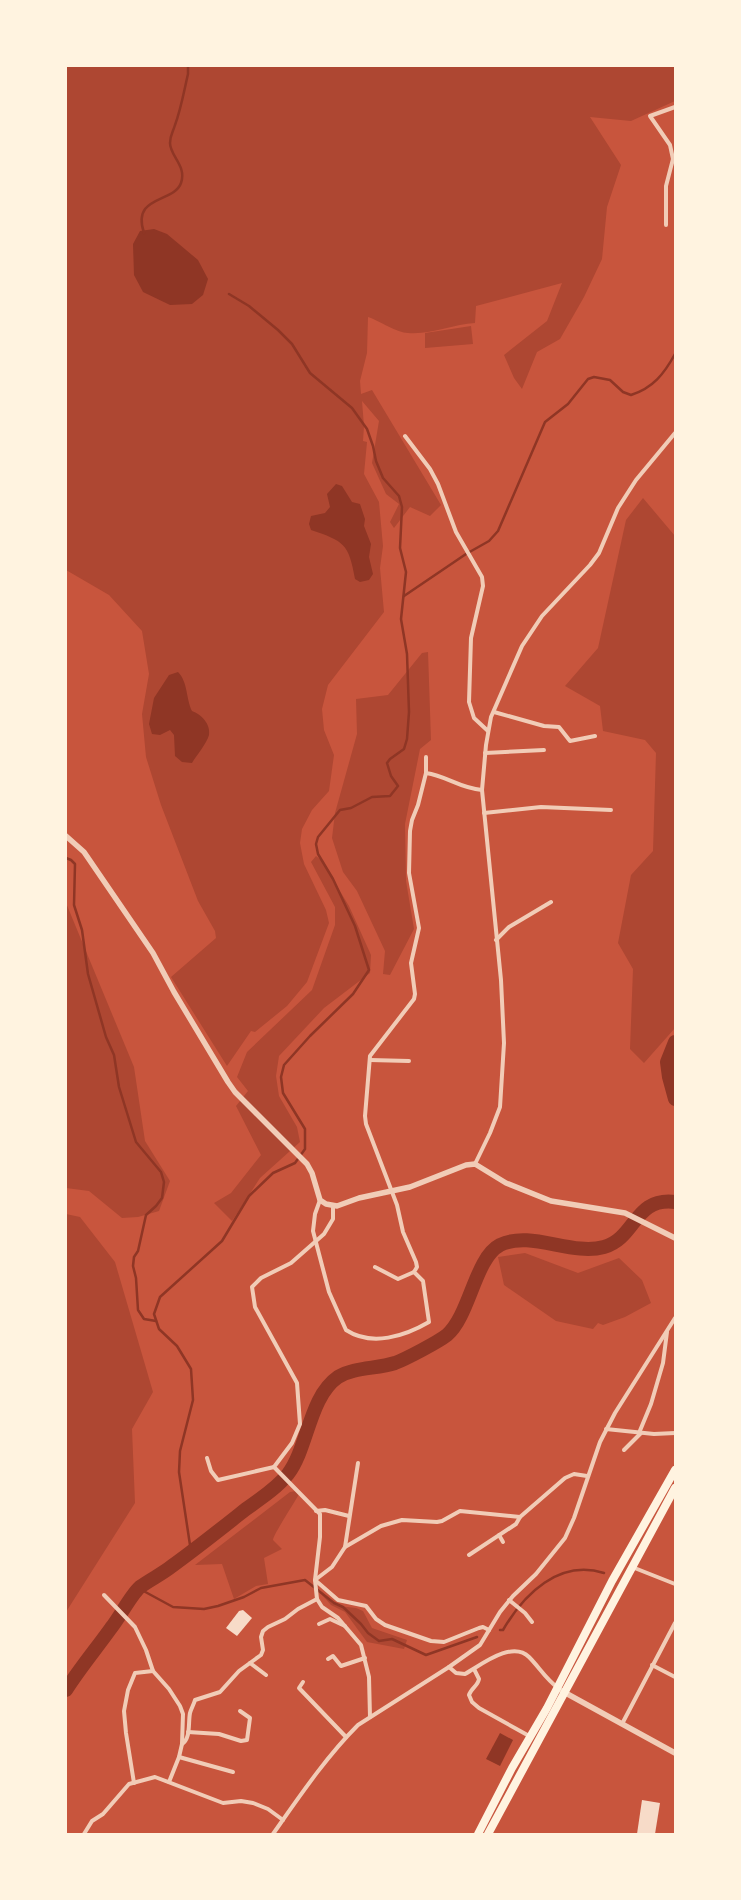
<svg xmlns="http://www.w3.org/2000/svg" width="741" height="1900" viewBox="0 0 741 1900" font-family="Cabin,sans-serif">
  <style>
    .green { fill: #ae4732 }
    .water { fill: #8f3625 }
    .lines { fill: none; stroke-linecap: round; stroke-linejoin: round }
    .stream { stroke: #8f3625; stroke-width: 2.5 }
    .river { stroke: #8f3625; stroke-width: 14 }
    .building { fill: #f7dbc8 }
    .minor { stroke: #f1ccb7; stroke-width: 4 }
    .tertiary { stroke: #f1ccb7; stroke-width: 5.5 }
    .trunk { stroke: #fff3e0; stroke-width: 8 }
  </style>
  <rect width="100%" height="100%" fill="#c8553d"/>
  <g class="green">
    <path d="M66 66H675V101L631 121 590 117 621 165 607 207 602 259 584 297 560 339 537 352 522 389 514 378 504 355 547 321 562 283 476 306 475 323C453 324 431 335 408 333 397 333 380 321 368 317L367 353 360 381 361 394 372 390 441 505 430 516 410 507 394 528 390 522 399 504 386 494 372 463 379 421 362 401 364 426 363 441 367 442 364 474 379 502 383 546 380 568 384 612 328 685 322 709 324 730 334 755 329 791 312 810 302 829 300 843 304 864 326 910 329 923 307 982 287 1006 255 1032 251 1031 227 1066 171 977 216 938 215 931 198 901 161 805 146 757 142 714 149 674 142 631 109 595 66 570Z"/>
    <polygon points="471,326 473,344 425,348 425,333"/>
    <polygon points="643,498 675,536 675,1028 644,1063 630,1049 633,969 618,943 631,875 653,851 656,753 645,740 603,731 600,706 565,686 598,648 626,520"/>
    <polygon points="428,652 431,740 420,749 405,824 406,881 414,929 390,975 383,974 385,951 357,891 343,872 332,838 335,813 357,734 356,699 388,695 422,653"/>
    <polygon points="316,856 321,860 349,906 371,955 370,973 324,1008 279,1056 276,1076 279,1096 297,1127 300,1142 260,1178 232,1221 214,1203 231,1193 261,1155 236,1106 248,1091 237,1077 247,1052 312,990 335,925 335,907 311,862"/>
    <polygon points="66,903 134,1067 145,1141 170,1181 159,1211 138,1217 122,1218 89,1191 66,1188"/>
    <polygon points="66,1214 80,1217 115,1262 153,1392 132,1429 135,1503 66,1612"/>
    <polygon points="525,1253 578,1273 619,1258 642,1280 651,1303 625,1317 603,1325 598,1323 593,1329 556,1321 504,1285 498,1257"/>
    <path d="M296 1491 299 1494C295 1502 273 1535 273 1540L282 1549 264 1558 268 1584 256 1586 234 1599 222 1564 195 1565 290 1492Z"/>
    <polygon points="324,1594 332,1603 338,1606 356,1608 363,1611 372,1628 407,1640 404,1649 367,1642 345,1612 331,1605 322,1595"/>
  </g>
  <g class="water">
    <polygon points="154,229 167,234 198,260 208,279 203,295 192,304 170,305 143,292 134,275 133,244 140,231"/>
    <path d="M336 484 342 486 352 502 360 504 365 519 364 526 371 544 369 557 373 574 369 580 360 582 355 579C349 544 344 541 311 530L309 524 311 516 325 513 330 507 327 494Z"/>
    <path d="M178 672C188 682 186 699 192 711 201 714 211 724 209 735 207 743 196 756 192 763L182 762 175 756 174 735 170 730 160 735 152 734 149 724 154 698 169 675Z"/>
    <polygon points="500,1733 513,1740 500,1766 486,1759"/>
  </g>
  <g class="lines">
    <g class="stream">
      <path d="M144 233C131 195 174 203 181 183 187 166 170 156 170 143 170 135 173 132 175 125 181 109 184 91 188 74V66"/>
      <path d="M404 596 466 554 489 541 498 531 545 422 568 404 588 379 594 377 610 380 623 392 631 395C653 388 664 374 675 354"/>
      <polyline points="66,858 71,860 75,864 74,905 82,930 88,974 106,1037 114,1055 119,1087 136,1142 161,1172 164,1182 162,1198 156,1206 146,1215 138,1251 134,1257 133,1266 136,1278 138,1310 144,1319 156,1321"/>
      <polyline points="193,1550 190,1545 179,1472 180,1451 193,1400 191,1369 177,1346 159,1329 154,1314 160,1297 222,1241 249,1196 273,1173 295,1163 305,1149 305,1129 283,1093 281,1077 284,1065 310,1036 353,994 369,970 355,926 333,879 318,854 316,844 318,837 340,810 351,808 372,797 390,796 398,786 391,776 387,763 390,759 404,749 407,739 409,712 407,654 401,619 406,572 400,548 402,507 399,496 383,478 376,461 373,446 367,429 352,408 310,373 292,344 278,330 249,306 229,294"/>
      <polyline points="138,1588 173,1607 204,1609 218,1606 244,1597 261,1588 305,1580 334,1603 343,1607 361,1624 368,1633 379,1641 392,1639 426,1655 477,1637"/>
      <path d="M500 1630H503C524 1594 559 1559 604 1573"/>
    </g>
    <g class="river">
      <polyline points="675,1042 667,1062 669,1077 675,1099"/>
      <path d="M66 1690C80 1668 96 1649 111 1628 120 1617 130 1596 140 1587 151 1579 162 1574 172 1566 197 1548 222 1528 246 1509 260 1499 277 1488 288 1474 308 1448 309 1397 338 1377 354 1367 377 1369 395 1363 406 1359 438 1342 447 1335 470 1315 475 1258 500 1245 531 1230 571 1256 604 1247 636 1238 634 1197 675 1202"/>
    </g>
  </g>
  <g class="building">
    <polygon points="243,1610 252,1618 237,1636 226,1628 239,1611"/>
    <polygon points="642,1800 660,1803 655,1834 637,1834"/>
  </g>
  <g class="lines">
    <g class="minor">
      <polyline points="666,225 666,186 673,159 670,145 650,116 675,107"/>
      <polyline points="405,436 430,469 438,484 456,532 482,577 483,586 471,638 469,702 474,718 488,731"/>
      <polyline points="494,712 544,726 559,727 570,741 595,736"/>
      <polyline points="485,753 544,750"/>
      <path d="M426 773C447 776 459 788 482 790"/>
      <polyline points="484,813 541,807 611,810"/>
      <polyline points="496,940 509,927 551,902"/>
      <polyline points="370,1060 409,1061"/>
      <polyline points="475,1164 490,1133 500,1107 504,1043 501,980 482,790 486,745 491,717 522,646 542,616 590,565 599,553 618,508 636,480 675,433"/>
      <path d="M320 1200 315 1214 313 1231 329 1292 346 1330C372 1347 405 1336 429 1322L423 1281 414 1272 417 1267 416 1262 403 1232 397 1205 366 1124 365 1116 370 1056 414 999 415 994 411 963 419 928 409 873 410 831 412 820 418 805 426 773V757"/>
      <polyline points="333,1206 333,1219 324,1234 291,1263 261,1278 252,1287 255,1307 297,1383 300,1424 292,1443 274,1467 320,1514 320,1537 315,1580 317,1599 322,1607 338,1618 361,1645 369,1677 370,1717"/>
      <polyline points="375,1267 398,1279 414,1272"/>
      <polyline points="606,1429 654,1434 675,1433"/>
      <polyline points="639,1433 651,1404 663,1363 667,1332"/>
      <polyline points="624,1450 641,1433"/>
      <polyline points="207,1458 211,1471 218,1480 274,1467"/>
      <polyline points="316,1511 325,1510 349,1516"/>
      <polyline points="499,1535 503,1542"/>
      <polyline points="345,1547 358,1463"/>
      <polyline points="469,1555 516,1524 520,1517"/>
      <polyline points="632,1567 675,1584"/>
      <polyline points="104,1595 135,1627 146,1650 153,1671 169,1689 180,1706 183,1714 182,1744"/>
      <polyline points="509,1600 525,1613 532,1622"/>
      <polyline points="319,1624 330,1619 345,1626"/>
      <polyline points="489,1630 483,1627 479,1628 444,1642 431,1641 385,1625 376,1619 366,1606 338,1600 315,1580 332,1567 345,1547 381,1526 402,1520 437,1522 442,1521 460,1511 520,1517 565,1478 574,1474 587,1476"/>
      <polyline points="328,1659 333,1656 341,1666 365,1658"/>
      <polyline points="250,1663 266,1675"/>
      <polyline points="652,1665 675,1677"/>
      <path d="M474 1669 479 1679C478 1686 471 1688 469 1695L472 1702 479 1708 531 1737"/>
      <polyline points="303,1682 299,1688 346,1737"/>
      <path d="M557 1687C546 1679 539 1667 529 1657 512 1640 481 1665 465 1674L456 1673 449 1667 480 1645 500 1612 513 1596 536 1574 565 1538 574 1518 600 1442 615 1413 675 1318"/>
      <polyline points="622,1724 675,1623"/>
      <polyline points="188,1732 219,1734 241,1741 247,1740 250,1718 240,1711"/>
      <polyline points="179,1757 233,1772"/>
      <path d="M169 1782 179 1757 182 1744C191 1738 188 1723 190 1713 191 1709 194 1704 195 1700L220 1692 239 1671 261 1655 263 1650 261 1637 263 1631 268 1627 285 1619 298 1609 317 1599"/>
      <polyline points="134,1783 126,1733 124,1711 128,1690 135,1673 153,1671"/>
      <polyline points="84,1834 92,1821 103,1814 129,1784 155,1777 223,1803 241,1801 253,1803 268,1809 283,1820"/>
      <path d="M273 1834C299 1797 326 1757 358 1725L449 1667"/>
    </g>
    <g class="tertiary">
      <polyline points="66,836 84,852 153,953 174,992 228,1082 235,1092 307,1164 312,1173 320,1200 326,1204 337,1206 359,1198 410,1187 466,1165 475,1164 506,1183 551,1201 625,1213 675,1238"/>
      <polyline points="562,1691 675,1753"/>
    </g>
    <g class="trunk">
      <polyline points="478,1834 512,1768 547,1708 612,1581 675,1470"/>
      <polyline points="488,1834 675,1488"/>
    </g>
  </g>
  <rect width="741" height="1900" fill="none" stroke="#fff3e0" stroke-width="134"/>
</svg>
